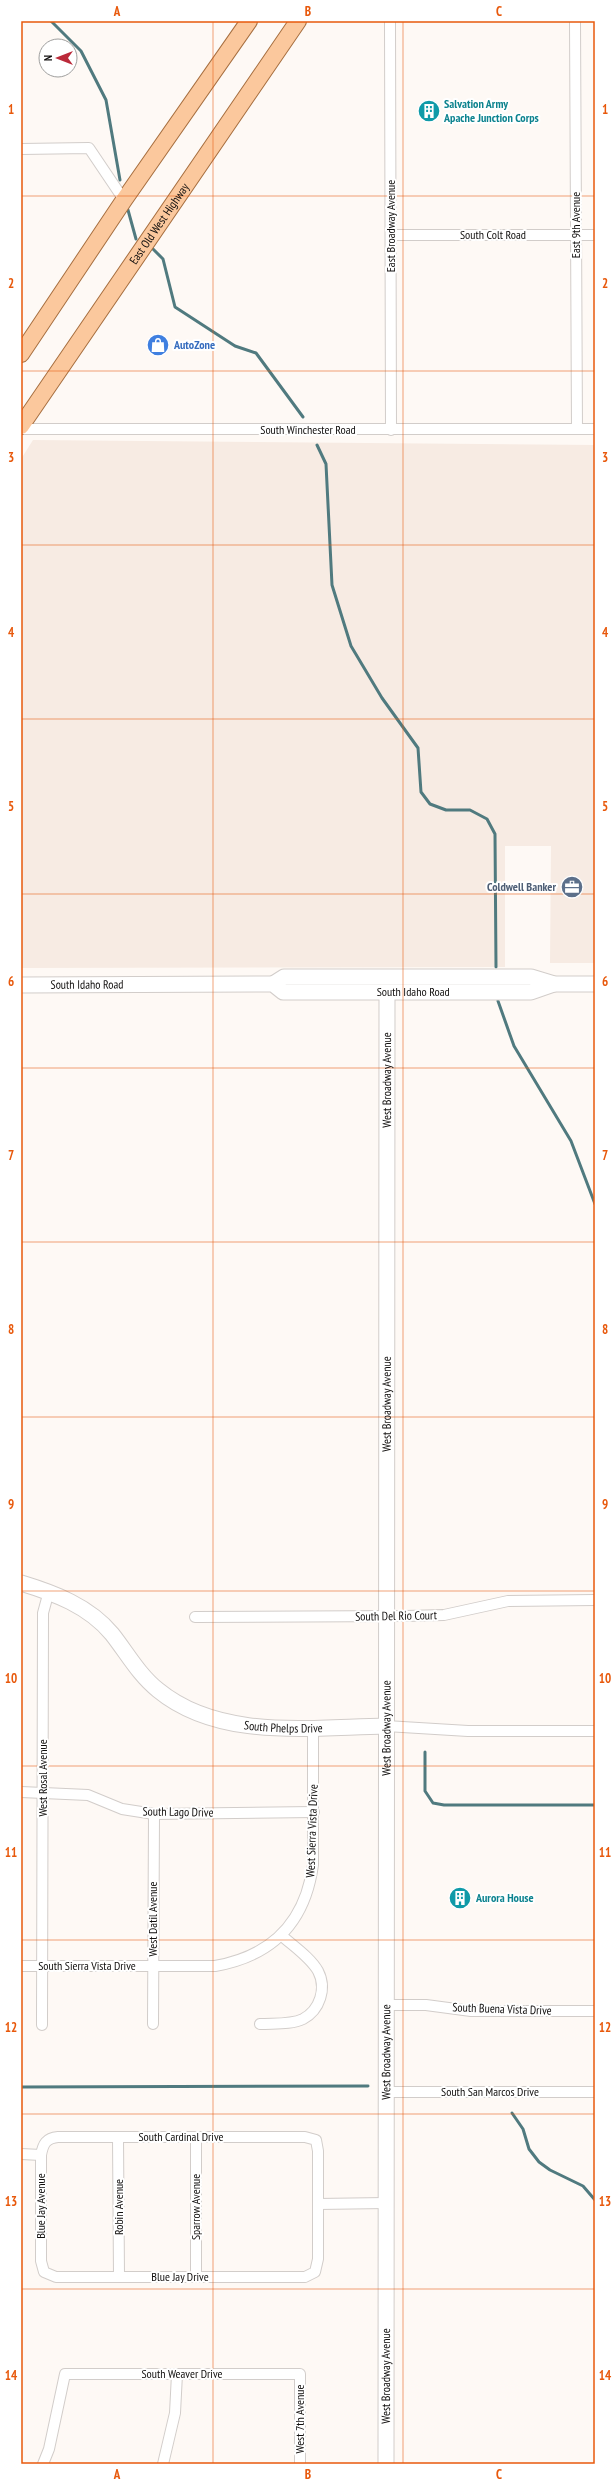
<svg xmlns="http://www.w3.org/2000/svg" width="616" height="2485" viewBox="0 0 616 2485" font-family="'PT Sans Narrow',sans-serif">
  <style>
    .built { fill: #f7ebe3 }
    .lines { fill: none; stroke-linecap: round; stroke-linejoin: round }
    .stream { stroke: #507a7f; stroke-width: 3 }
    .street-casing { stroke: #d2cdca; stroke-width: 12 }
    .secondary-casing { stroke: #d2cdca; stroke-width: 17 }
    .primary-casing { stroke: #a76f40; stroke-width: 18 }
    .street { stroke: #fff; stroke-width: 10 }
    .secondary { stroke: #fff; stroke-width: 15 }
    .primary { stroke: #fbc89d; stroke-width: 16 }
    .grid { fill: none; stroke: #e8590c; stroke-width: 1; stroke-opacity: 0.55 }
    .labels { text-anchor: middle; stroke-width: 4; stroke-linejoin: round; paint-order: stroke }
    .culture-label { font-size: 12px; font-weight: bold; fill: #0d838f; stroke: #fff; text-anchor: start }
    .street-label { font-size: 12px; fill: #100e0d; stroke: #fff }
    .shop-label { font-size: 12px; font-weight: bold; fill: #366cbe; stroke: #fff; text-anchor: start }
    .service-label { font-size: 12px; font-weight: bold; fill: #4e5e75; stroke: #fff; text-anchor: end }
    .neatline { fill: none; stroke: #e8590c; stroke-width: 1.5 }
    .grid-label { font-size: 13px; text-anchor: middle; font-weight: bold; fill: #e8590c }
  </style>
  <rect width="100%" height="100%" fill="#fef9f5"/>
  <polygon class="built" points="33,440 595,445 595,963 550,963 551,846 505,846 505,967 21,968 21,459"/>
  <g class="lines">
    <g class="stream">
      <polyline points="51,21 81,51 106,100 120,180"/>
      <polyline points="128,210 136,239"/>
      <polyline points="153,249 163,259 175,307 235,346 256,353 303,417"/>
      <polyline points="317,445 326,464 332,585 351,646 382,698 418,748 421,792 430,804 446,810 470,810 487,819 495,834 496,967"/>
      <polyline points="498,1001 514,1046 571,1141 595,1204"/>
      <polyline points="425,1752 425,1791 433,1803 444,1805 595,1805"/>
      <polyline points="21,2087 368,2086"/>
      <polyline points="512,2113 523,2129 529,2149 539,2162 550,2170 583,2186 595,2200"/>
    </g>
    <g class="street-casing">
      <g id="street">
        <polyline points="390,21 391,430"/>
        <polyline points="575,21 577,429"/>
        <polyline points="21,149 89,148 124,200"/>
        <polyline points="391,235 595,235"/>
        <polyline points="21,429 595,429"/>
        <polyline points="195,1617 405,1616 444,1615 508,1601 595,1600"/>
        <polyline points="386,1726 468,1731 595,1731"/>
        <polyline points="21,1792 88,1795 122,1809 154,1814 314,1812"/>
        <path d="M21 1966H215C272 1956 305 1923 313 1865V1727"/>
        <polyline points="386,2005 426,2005 471,2011 595,2011"/>
        <polyline points="153,2024 154,1814"/>
        <path d="M260 2024C273 2023 291 2025 303 2019 320 2010 327 1988 318 1971 310 1957 293 1946 281 1935"/>
        <polyline points="42,2025 43,1613 49,1591"/>
        <polyline points="386,2092 595,2092"/>
        <path d="M58 2137H305L316 2140 318 2151V2259L315 2272 305 2277H56L44 2272 41 2261V2155C43 2144 46 2138 58 2137Z"/>
        <polyline points="118,2137 119,2277"/>
        <polyline points="21,2154 41,2155"/>
        <polyline points="318,2204 386,2203"/>
        <polyline points="196,2277 196,2137"/>
        <polyline points="43,2464 49,2449 65,2374 300,2374 300,2464"/>
        <polyline points="163,2464 175,2413 177,2374"/>
      </g>
    </g>
    <g class="secondary-casing">
      <g id="secondary">
        <polyline points="273,984 284,977 531,977 554,984 595,984"/>
        <path id="s1" d="M21 985 273 984 283 992H531L554 984"/>
        <path id="s2" d="M21 1583C54 1593 89 1606 112 1634 127 1653 139 1675 158 1690 220 1741 312 1727 386 1726"/>
        <path id="s3" d="M386 2464 387 993"/>
      </g>
    </g>
    <g class="primary-casing">
      <g id="primary">
        <polyline points="21,354 124,200 249,21"/>
        <path id="s4" d="M21 426 298 21"/>
      </g>
    </g>
    <use href="#street" class="street"/>
    <use href="#secondary" class="secondary"/>
    <use href="#primary" class="primary"/>
  </g>
  <path class="grid" d="M213 21V2464M403 21V2464M21 196H595M21 371H595M21 545H595M21 719H595M21 894H595M21 1068H595M21 1242H595M21 1417H595M21 1591H595M21 1766H595M21 1940H595M21 2114H595M21 2289H595"/>
  <defs>
    <g id="building-disc" transform="scale(1.15)"><circle r="9.5" fill="#0f9aa8" stroke="#fff"/><path d="M-4-6H4V6H1V3H-1V6H-4ZM-2.5-4.3h1.7v1.8h-1.7ZM.8-4.3h1.7v1.8H.8ZM-2.5-1h1.7V.8h-1.7ZM.8-1h1.7V.8H.8Z" fill="#fff"/></g>
    <g id="shop-disc" transform="scale(1.15)"><circle r="9.5" fill="#3f7fe0" stroke="#fff"/><path d="M-5-2.5h2.3a2.7 3.5 0 0 1 5.4 0H5L5.5 6h-11ZM-1.5-2.5h3a1.5 2.3 0 0 0-3 0Z" fill="#fff"/></g>
    <g id="office-disc" transform="scale(1.15)"><circle r="9.5" fill="#5c6f8a" stroke="#fff"/><path d="M-6-3h4V-5.5h4V-3h4V5H-6ZM-1-4.5V-3h2v-1.5ZM-6 0V1H6V0Z" fill="#fff"/></g>
  </defs>
  <g fill-rule="evenodd">
    <use href="#building-disc" x="429" y="111"/>
    <use href="#shop-disc" x="158" y="345"/>
    <use href="#office-disc" x="572" y="887"/>
    <use href="#building-disc" x="460" y="1898"/>
  </g>
  <g class="labels">
    <g class="culture-label">
      <text x="444" y="108">Salvation Army<tspan x="444" dy="14">Apache Junction Corps</tspan></text>
      <text x="476" y="1902">Aurora House</text>
    </g>
    <g class="street-label">
      <text dy="4" stroke="none"><textPath href="#s4" startOffset="245">East Old West Highway</textPath></text>
      <text transform="translate(576 225) rotate(-90)" y="4">East 9th Avenue</text>
      <text transform="translate(391 226) rotate(-90)" y="4">East Broadway Avenue</text>
      <text x="493" y="239">South Colt Road</text>
      <text x="308" y="434">South Winchester Road</text>
      <text dy="4" stroke="none"><textPath href="#s1" startOffset="66">South Idaho Road</textPath></text>
      <text dy="4" stroke="none"><textPath href="#s1" startOffset="395">South Idaho Road</textPath></text>
      <text dy="4" stroke="none"><textPath href="#s3" startOffset="1384">West Broadway Avenue</textPath></text>
      <text dy="4" stroke="none"><textPath href="#s3" startOffset="1060">West Broadway Avenue</textPath></text>
      <text transform="translate(396 1616) rotate(-1)" y="4">South Del Rio Court</text>
      <text dy="4" stroke="none"><textPath href="#s2" startOffset="312">South Phelps Drive</textPath></text>
      <text dy="4" stroke="none"><textPath href="#s3" startOffset="736">West Broadway Avenue</textPath></text>
      <text transform="translate(43 1778) rotate(-90)" y="4">West Rosal Avenue</text>
      <text transform="translate(178 1812) rotate(1)" y="4">South Lago Drive</text>
      <text transform="translate(312 1831) rotate(-88)" y="4">West Sierra Vista Drive</text>
      <text transform="translate(153 1919) rotate(-90)" y="4">West Datil Avenue</text>
      <text x="87" y="1970">South Sierra Vista Drive</text>
      <text transform="translate(502 2009) rotate(2)" y="4">South Buena Vista Drive</text>
      <text dy="4" stroke="none"><textPath href="#s3" startOffset="412">West Broadway Avenue</textPath></text>
      <text x="490" y="2096">South San Marcos Drive</text>
      <text x="181" y="2141">South Cardinal Drive</text>
      <text transform="translate(41 2206) rotate(-90)" y="4">Blue Jay Avenue</text>
      <text transform="translate(119 2207) rotate(-90)" y="4">Robin Avenue</text>
      <text transform="translate(196 2207) rotate(-90)" y="4">Sparrow Avenue</text>
      <text x="180" y="2281">Blue Jay Drive</text>
      <text x="182" y="2378">South Weaver Drive</text>
      <text dy="4" stroke="none"><textPath href="#s3" startOffset="88">West Broadway Avenue</textPath></text>
      <text transform="translate(300 2419) rotate(-90)" y="4">West 7th Avenue</text>
    </g>
    <g class="shop-label">
      <text x="174" y="349">AutoZone</text>
    </g>
    <g class="service-label">
      <text x="556" y="891">Coldwell Banker</text>
    </g>
  </g>
  <rect width="616" height="2485" fill="none" stroke="#ffffff" stroke-width="44"/>
  <g transform="translate(58 58) rotate(270)"><circle r="19" fill="#ffffff" stroke="#9f9f9e"/>
  <path d="M0-3L7 15L0 10L-7 15Z" fill="#bb2a3a"/>
  <text y="-6" font-size="11" font-weight="bold" text-anchor="middle" fill="#100e0d">N</text>
  </g>
  <rect x="22" y="22" width="572" height="2441" class="neatline"/>
  <g class="grid-label">
    <text x="117" y="16">A</text>
    <text x="308" y="16">B</text>
    <text x="499" y="16">C</text>
    <text x="11" y="114">1</text>
    <text x="605" y="114">1</text>
    <text x="11" y="288">2</text>
    <text x="605" y="288">2</text>
    <text x="11" y="462">3</text>
    <text x="605" y="462">3</text>
    <text x="11" y="637">4</text>
    <text x="605" y="637">4</text>
    <text x="11" y="811">5</text>
    <text x="605" y="811">5</text>
    <text x="11" y="986">6</text>
    <text x="605" y="986">6</text>
    <text x="11" y="1160">7</text>
    <text x="605" y="1160">7</text>
    <text x="11" y="1334">8</text>
    <text x="605" y="1334">8</text>
    <text x="11" y="1509">9</text>
    <text x="605" y="1509">9</text>
    <text x="11" y="1683">10</text>
    <text x="605" y="1683">10</text>
    <text x="11" y="1857">11</text>
    <text x="605" y="1857">11</text>
    <text x="11" y="2032">12</text>
    <text x="605" y="2032">12</text>
    <text x="11" y="2206">13</text>
    <text x="605" y="2206">13</text>
    <text x="11" y="2380">14</text>
    <text x="605" y="2380">14</text>
    <text x="117" y="2479">A</text>
    <text x="308" y="2479">B</text>
    <text x="499" y="2479">C</text>
  </g>
</svg>
